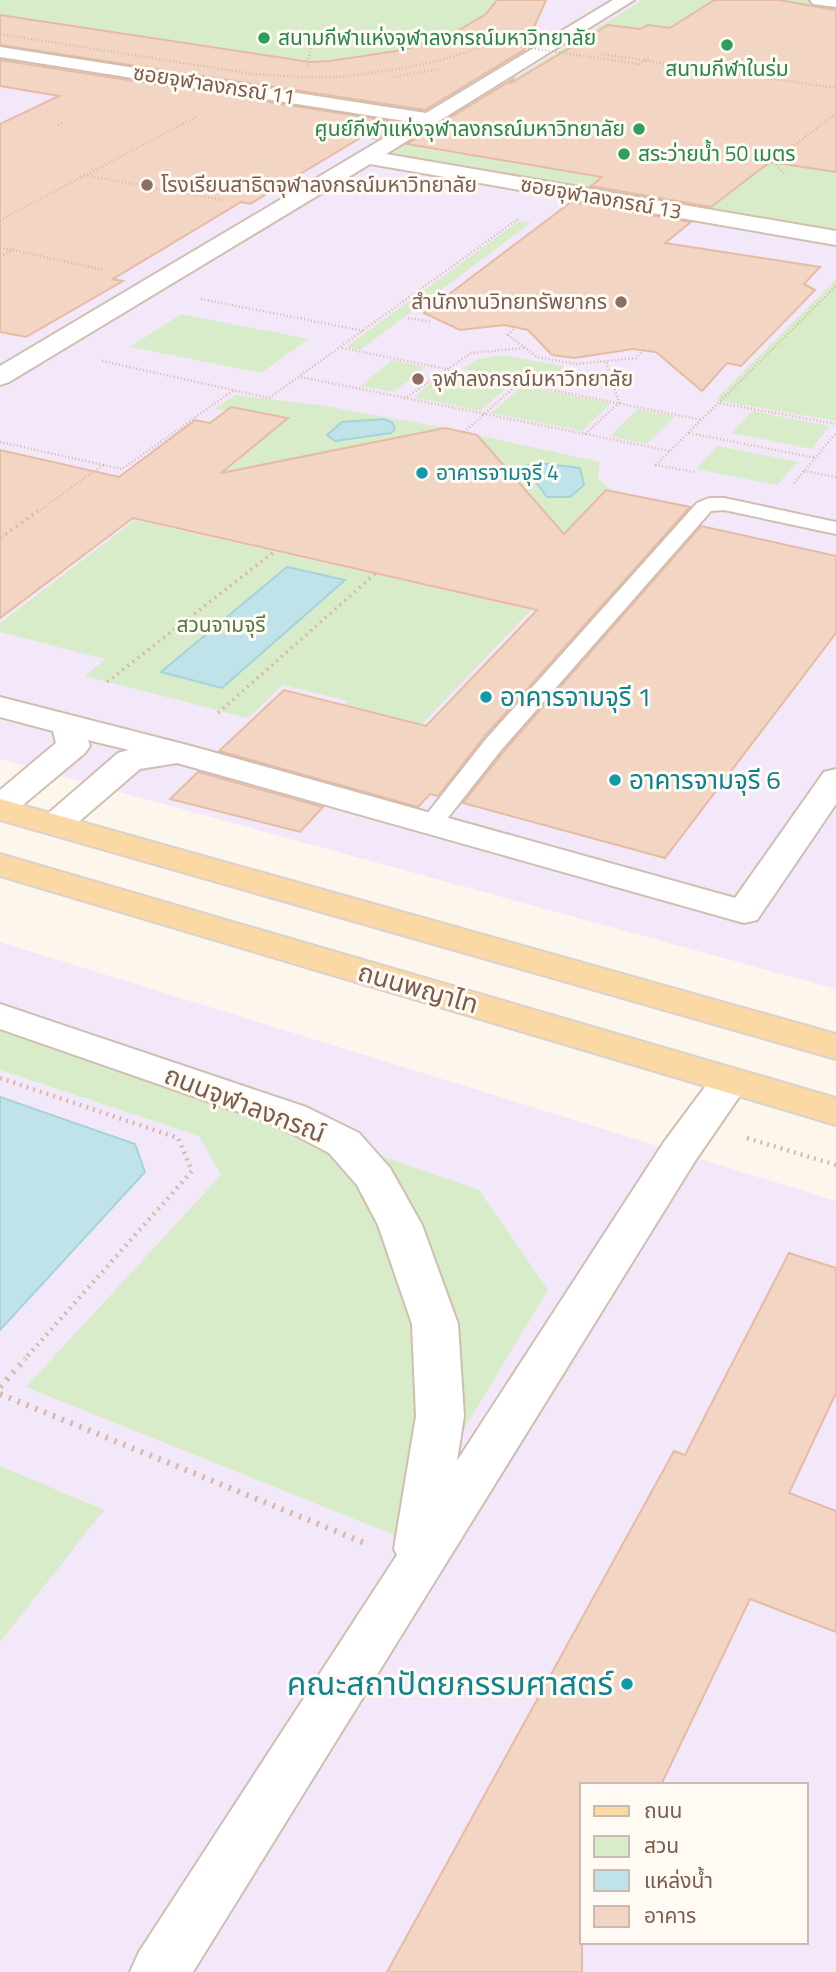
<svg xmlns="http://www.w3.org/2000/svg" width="836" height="1972" viewBox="0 0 836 1972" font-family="'Titillium Web','Noto Sans Thai',sans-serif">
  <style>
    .education { fill: #f3e8fa; fill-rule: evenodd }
    .green { fill: #d8ecc9 }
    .water { fill: #bfe3e8; stroke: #a5d3da; stroke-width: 2 }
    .building { fill: #f3d5c3; stroke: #e6bba3; stroke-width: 2 }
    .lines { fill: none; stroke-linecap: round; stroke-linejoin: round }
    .lane-casing { stroke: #d1beb0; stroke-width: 4 }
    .street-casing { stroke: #d1beb0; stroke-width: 4 }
    .primary-casing { stroke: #dad1cd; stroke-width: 4 }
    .path-far3 { stroke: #d9b8a5; stroke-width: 2.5; stroke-dasharray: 1 2.5; stroke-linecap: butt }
    .path-far2 { stroke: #d9b8a5; stroke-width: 3.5; stroke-dasharray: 2 4.5; stroke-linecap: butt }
    .path-far1 { stroke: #d9b8a5; stroke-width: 4.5; stroke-dasharray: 2 5; stroke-linecap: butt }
    .path { stroke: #d9b8a5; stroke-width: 6; stroke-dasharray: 2.5 7; stroke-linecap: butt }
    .lane { fill: #fff; fill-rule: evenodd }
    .street { fill: #fff; fill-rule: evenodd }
    .primary { fill: #fbd9a5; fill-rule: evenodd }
    .path-bridge { stroke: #d9b8a5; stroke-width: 2.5; stroke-dasharray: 1 2.5; stroke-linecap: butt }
    .leisure-dot { fill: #2e9e5b; stroke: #fffaf3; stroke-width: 2.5 }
    .education-dot { fill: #8d6e63; stroke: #fffaf3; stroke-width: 2.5 }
    .culture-dot { fill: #0f9aa8; stroke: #fffaf3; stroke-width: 2.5 }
    .labels { text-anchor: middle; stroke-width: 6; stroke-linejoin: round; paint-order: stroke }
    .far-leisure-label { font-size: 21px; fill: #27864d; stroke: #fffaf3; text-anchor: start }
    .far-street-label { font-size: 21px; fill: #7a5c4d; stroke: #fffaf3 }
    .far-education-label { font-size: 21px; fill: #785e54; stroke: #fffaf3; text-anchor: start }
    .far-culture-label { font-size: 21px; fill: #0d838f; stroke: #fffaf3; text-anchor: start }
    .far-park-label { font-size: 21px; fill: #537a41; stroke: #fffaf3 }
    .culture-label { font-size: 26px; fill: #0d838f; stroke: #fffaf3; text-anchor: start }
    .street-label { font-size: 26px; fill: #7a5c4d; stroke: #fffaf3 }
    .near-culture-label { font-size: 32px; fill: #0d838f; stroke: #fffaf3; text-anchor: end }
  </style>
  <rect width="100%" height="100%" fill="#fdf6ec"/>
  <g class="education">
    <polygon points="0,0 836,0 836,989 0,759"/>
    <path d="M0 942 836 1201V1972H0ZM582 1785H806V1942H582Z"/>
  </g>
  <g class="green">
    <polygon points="0,0 546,0 339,77 0,34"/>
    <polygon points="643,0 836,0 836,233 385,156"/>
    <polygon points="519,221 531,223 360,350 346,347"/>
    <polygon points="836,279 836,421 715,400"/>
    <polygon points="181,314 309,339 261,373 130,347"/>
    <polygon points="503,355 563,366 568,373 561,388 462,369 478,359"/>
    <polygon points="392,360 426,367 394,392 360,386"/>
    <polygon points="446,371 511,384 480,411 414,397"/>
    <polygon points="522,386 611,403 582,431 491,413"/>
    <polygon points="235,395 320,405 445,428 207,478 271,420 214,409"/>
    <polygon points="638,409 675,416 647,444 610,436"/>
    <polygon points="752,411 830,426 811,449 732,433"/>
    <polygon points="477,435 600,462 598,478 611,490 550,557 520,485"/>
    <polygon points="718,446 798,462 777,485 696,469"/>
    <polygon points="135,520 531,610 411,736 333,716 348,701 283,685 248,718 85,676 105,659 0,632 0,623"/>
    <polygon points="0,1023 479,1190 548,1290 399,1537 26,1387 221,1175 199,1136 0,1070"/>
    <polygon points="0,1466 104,1510 0,1642"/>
  </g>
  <g class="water">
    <polygon points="383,419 392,422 395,429 391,433 335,441 327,435 342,422"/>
    <polygon points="538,463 580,468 584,485 570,497 547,497 524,466"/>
    <polygon points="287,567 345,580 222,688 161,672"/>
    <polygon points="0,1097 135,1144 145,1172 0,1330"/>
  </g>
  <g class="building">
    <polygon points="497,0 546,0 524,50 425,110 0,45 0,15 310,62 330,61 403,50 452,34 486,14"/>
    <polygon points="714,0 779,0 836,10 836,172 770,162 711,207 591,186 602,177 407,144 513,79 511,83 608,25 640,29 648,25 670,28"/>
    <polygon points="0,60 403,123 377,139 362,137 250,204 241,202 113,279 123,281 26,337 0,332 0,124 59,96 0,86"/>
    <polygon points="571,202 691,222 665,243 820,267 804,284 815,290 741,366 727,363 702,391 656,352 633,349 574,358 552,355 528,330 504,325 460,330 424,313"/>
    <polygon points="231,407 288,418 221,473 445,428 477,435 564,534 606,490 690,507 484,737 438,796 430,794 418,807 219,751 284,690 426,726 537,610 133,518 0,618 0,450 119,477 195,420 210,423"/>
    <polygon points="701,526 836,556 836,633 665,858 463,803 504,751"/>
    <polygon points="198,772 323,807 300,832 170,799"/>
    <polygon points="789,1253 836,1268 836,1393 789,1493 836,1511 836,1632 750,1599 661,1785 582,1785 582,1972 387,1972 674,1451 685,1455"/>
  </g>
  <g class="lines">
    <g class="lane-casing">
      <polygon id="lane" points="709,498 724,498 836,522 836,534 724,510 711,511 502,749 439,829 423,829 419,824 423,819 486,739 697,503"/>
    </g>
    <g class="street-casing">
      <g id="street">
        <polygon points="613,0 634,0 386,154 836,231 836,245 370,164 9,382 0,385 0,366 411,122 0,57 0,47 426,113"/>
        <polygon points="810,0 836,0 836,7 813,4"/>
        <polygon points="0,697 191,746 735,898 824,772 836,769 836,804 757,920 744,923 177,763 140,769 68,831 56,834 44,831 39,824 44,817 118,753 129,750 88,740 90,746 85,753 12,814 0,817 0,790 56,743 53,731 0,717"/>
        <polygon points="0,1004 306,1107 359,1133 390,1168 422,1225 458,1324 464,1416 457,1461 664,1142 716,1072 730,1068 744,1072 750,1081 695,1161 193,1972 130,1972 139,1952 397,1555 394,1549 416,1416 412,1324 378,1225 357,1185 329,1153 276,1125 0,1029"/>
      </g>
    </g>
    <g class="primary-casing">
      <g id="primary">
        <polygon points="0,799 836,1034 836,1059 0,820"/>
        <polygon points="0,854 836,1098 836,1125 0,876"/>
      </g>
    </g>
    <g class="path-far3">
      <polyline points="601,54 836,88"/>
      <polyline points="307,66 311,46"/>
      <polyline points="393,77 440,69"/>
      <polyline points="58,125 64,122"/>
      <polyline points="784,173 773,162 836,113"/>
      <polyline points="84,175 223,200"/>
      <polyline points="0,220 196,117"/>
      <polyline points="0,248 12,250"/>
      <polyline points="0,256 13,250 104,270"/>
      <polyline points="201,299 364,331"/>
      <polyline points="408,318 432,322"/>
      <polyline points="516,327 508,335 537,357 576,364 636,358 644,350"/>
      <polyline points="342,348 702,420"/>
      <polyline points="102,361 269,398 518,219"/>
      <polyline points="301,377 670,451"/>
      <polyline points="404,399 471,353 524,348"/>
      <polyline points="720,403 836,424"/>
      <polyline points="464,432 518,384"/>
      <polyline points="689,433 816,458"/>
      <polyline points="585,434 619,403 606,361"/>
      <polyline points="0,442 103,465 36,513"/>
      <polyline points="103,465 122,469 234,390"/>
      <polyline points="804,471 836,477"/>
      <polyline points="694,472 656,465 836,286"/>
      <polyline points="794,483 836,433"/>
    </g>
    <g class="path-far2">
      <polyline points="0,538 38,511"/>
      <polyline points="107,682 274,552"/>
      <polyline points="218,713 376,573"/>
    </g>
    <g class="path-far1">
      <polyline points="0,1078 178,1138 192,1171 24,1360"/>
      <polyline points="747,1138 836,1165"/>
    </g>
    <g class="path">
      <polyline points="0,1387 26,1358"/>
      <polyline points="0,1394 367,1544"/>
    </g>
    <use href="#lane" class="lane"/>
    <use href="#street" class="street"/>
    <use href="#primary" class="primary"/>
    <polyline class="path-bridge" points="0,34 253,74 303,77 339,77 399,69 438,61 495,43 639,64 649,58"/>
  </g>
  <g class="leisure-dot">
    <circle cx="264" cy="38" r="7"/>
    <circle cx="727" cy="45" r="7"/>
    <circle cx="639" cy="129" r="7"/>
    <circle cx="624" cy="154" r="7"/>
  </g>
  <g class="education-dot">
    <circle cx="147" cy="185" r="7"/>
    <circle cx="621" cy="302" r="7"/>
    <circle cx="418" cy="379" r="7"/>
  </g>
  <g class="culture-dot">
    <circle cx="422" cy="473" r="7"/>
    <circle cx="486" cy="697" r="7"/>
    <circle cx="615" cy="780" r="7"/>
    <circle cx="627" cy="1684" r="7"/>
  </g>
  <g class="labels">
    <g class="far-leisure-label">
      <text x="278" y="45">สนามกีฬาแห่งจุฬาลงกรณ์มหาวิทยาลัย</text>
      <text x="727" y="76" text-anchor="middle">สนามกีฬาในร่ม</text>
      <text x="625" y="136" text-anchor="end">ศูนย์กีฬาแห่งจุฬาลงกรณ์มหาวิทยาลัย</text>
      <text x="638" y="161">สระว่ายน้ำ 50 เมตร</text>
    </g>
    <g class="far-street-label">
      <text transform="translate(214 85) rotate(9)" y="7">ซอยจุฬาลงกรณ์ 11</text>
      <text transform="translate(601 198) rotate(10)" y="7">ซอยจุฬาลงกรณ์ 13</text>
    </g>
    <g class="far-education-label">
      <text x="161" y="192">โรงเรียนสาธิตจุฬาลงกรณ์มหาวิทยาลัย</text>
      <text x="607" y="309" text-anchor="end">สำนักงานวิทยทรัพยากร</text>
      <text x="432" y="386">จุฬาลงกรณ์มหาวิทยาลัย</text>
    </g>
    <g class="far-culture-label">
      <text x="436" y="480">อาคารจามจุรี 4</text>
    </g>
    <g class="far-park-label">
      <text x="221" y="632">สวนจามจุรี</text>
    </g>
    <g class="culture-label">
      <text x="500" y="706">อาคารจามจุรี 1</text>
      <text x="629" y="789">อาคารจามจุรี 6</text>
    </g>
    <g class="street-label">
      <text transform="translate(418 988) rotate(16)" y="9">ถนนพญาไท</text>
      <text transform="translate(245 1104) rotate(21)" y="9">ถนนจุฬาลงกรณ์</text>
    </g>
    <g class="near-culture-label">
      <text x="613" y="1695">คณะสถาปัตยกรรมศาสตร์</text>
    </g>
  </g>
  <rect x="580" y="1783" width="228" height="161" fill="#fffaf3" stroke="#cabbb1" stroke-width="2"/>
  <rect x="594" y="1806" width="35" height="10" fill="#fbd9a5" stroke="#cabbb1" stroke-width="2"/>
  <text x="644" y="1818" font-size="21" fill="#7a5c4d">ถนน</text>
  <rect x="594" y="1836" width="35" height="21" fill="#d8ecc9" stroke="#cabbb1" stroke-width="2"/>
  <text x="644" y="1853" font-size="21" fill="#7a5c4d">สวน</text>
  <rect x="594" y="1870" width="35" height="21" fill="#bfe3e8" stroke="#cabbb1" stroke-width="2"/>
  <text x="644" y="1888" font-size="21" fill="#7a5c4d">แหล่งน้ำ</text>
  <rect x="594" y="1906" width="35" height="21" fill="#f3d5c3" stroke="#cabbb1" stroke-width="2"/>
  <text x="644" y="1923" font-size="21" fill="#7a5c4d">อาคาร</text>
</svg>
